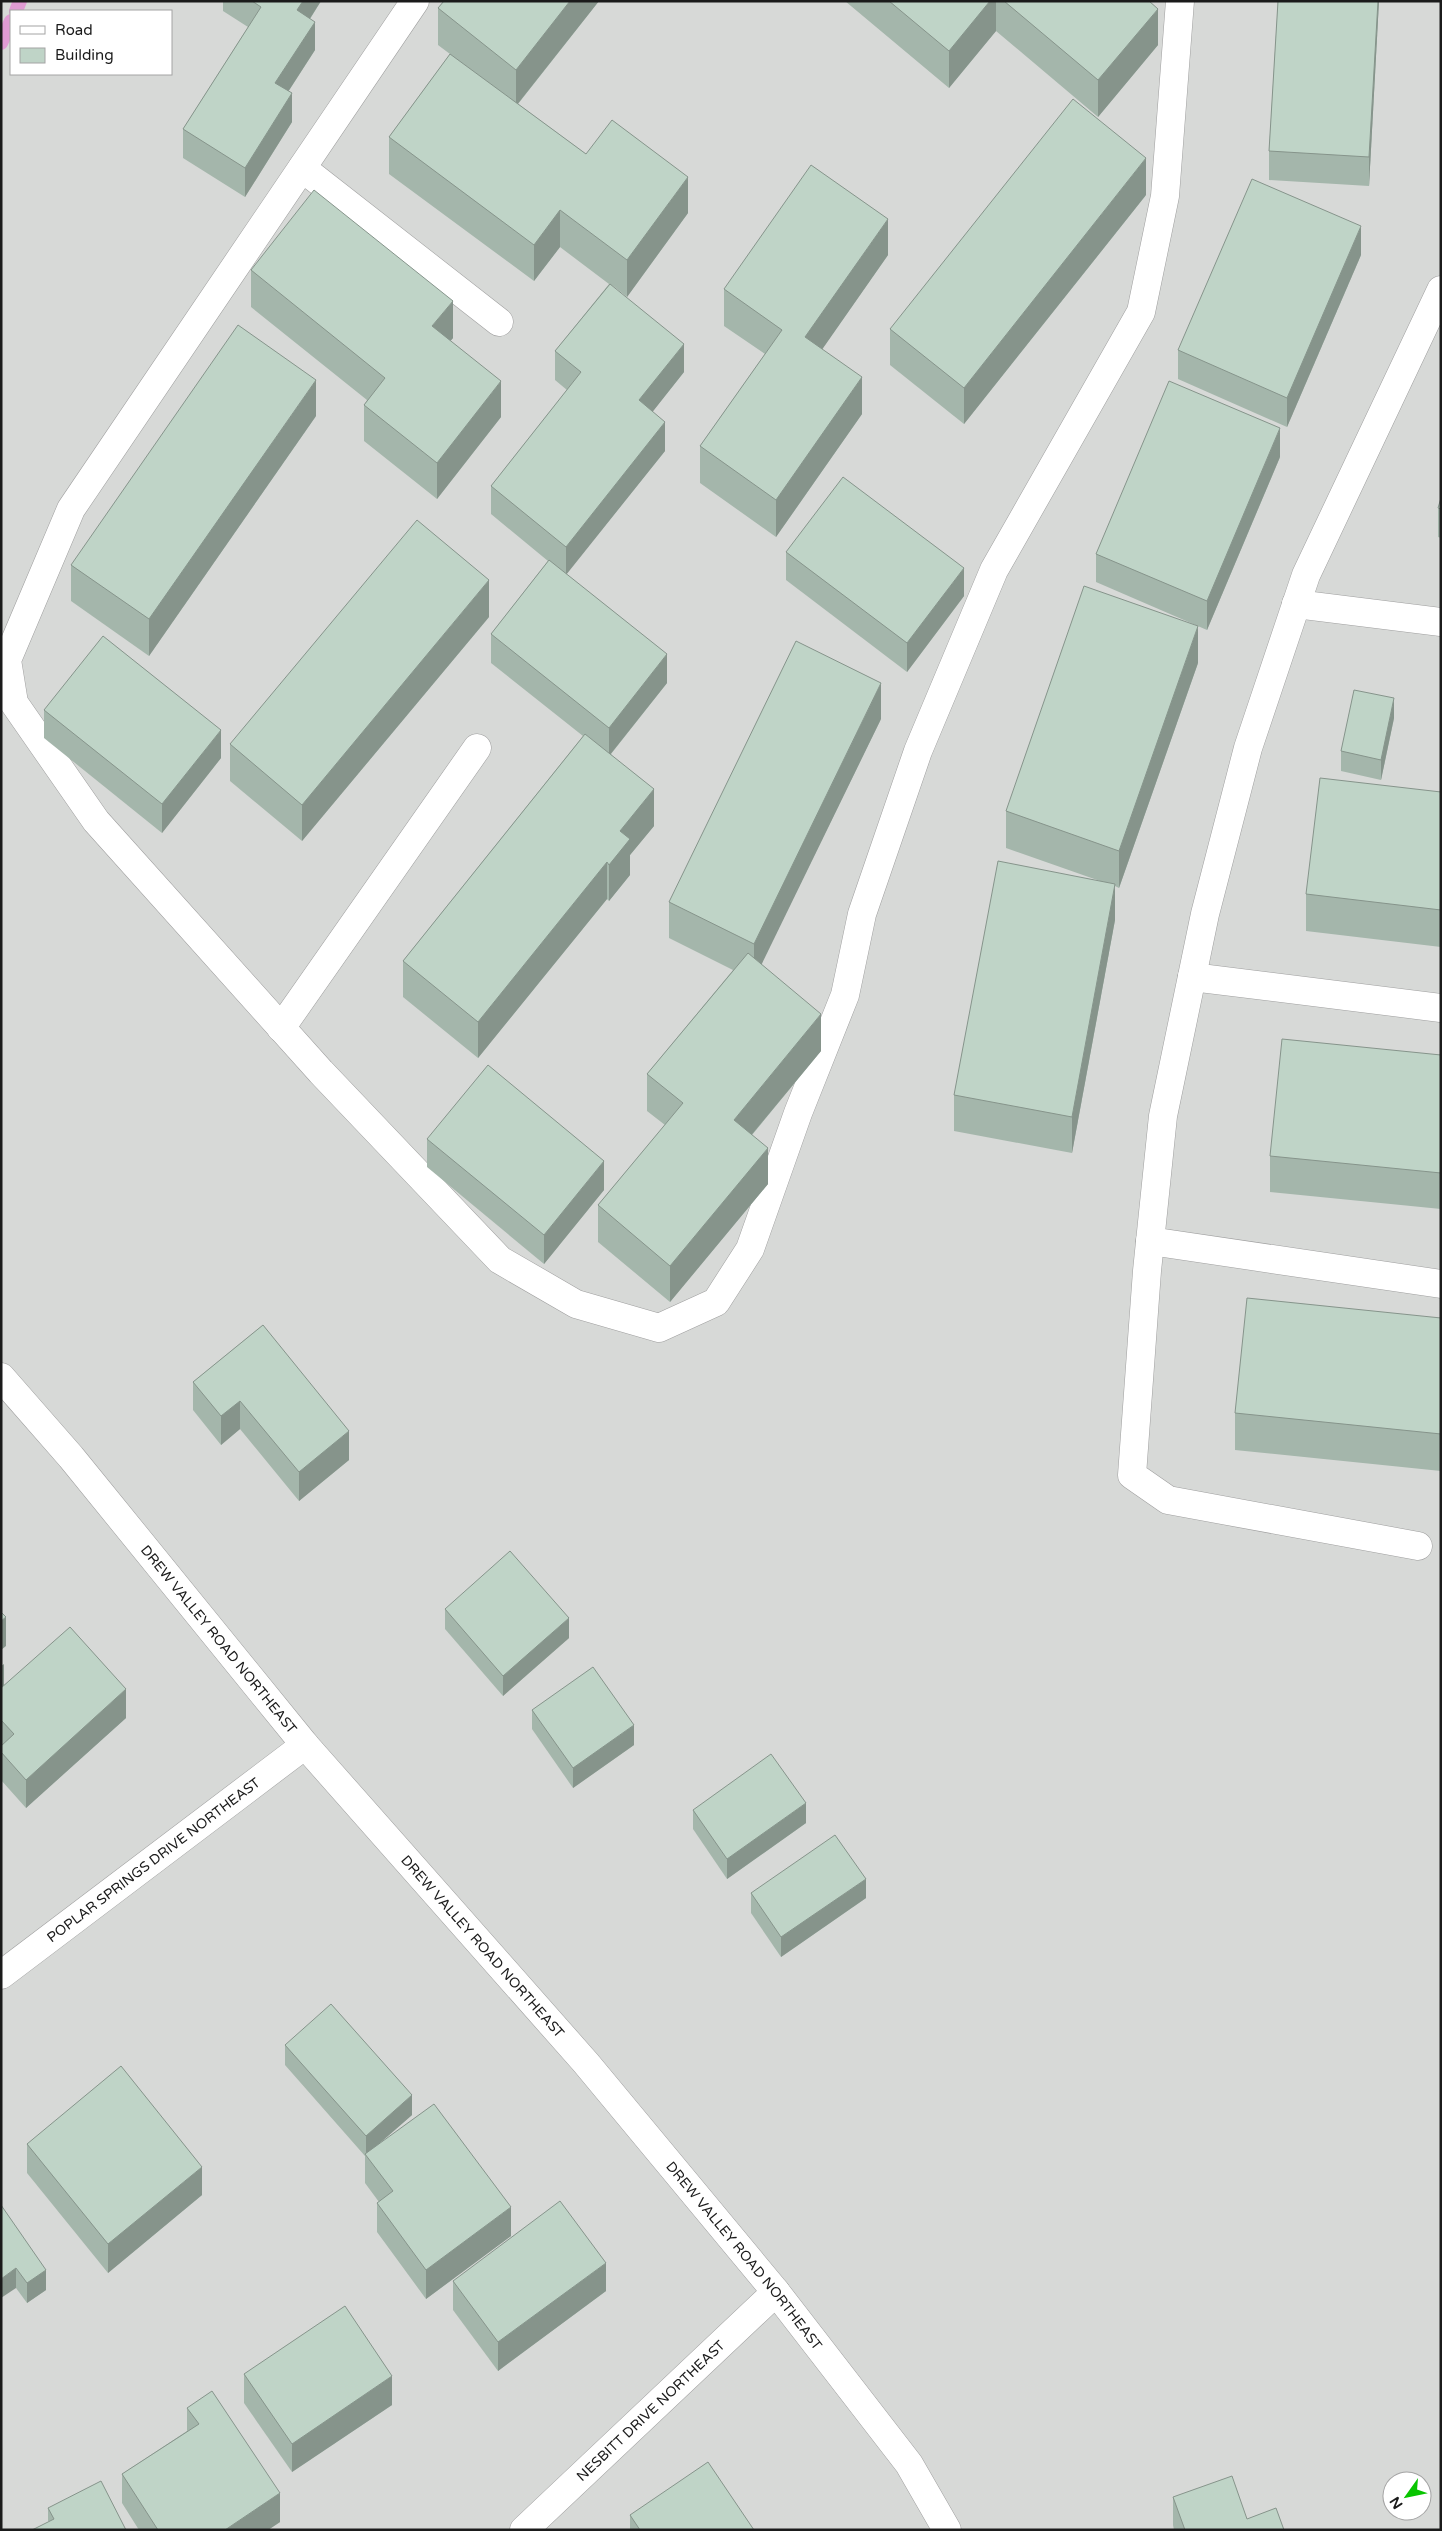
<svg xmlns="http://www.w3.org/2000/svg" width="1442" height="2531" viewBox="0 0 1442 2531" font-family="'Varela Round',sans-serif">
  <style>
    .residential { fill: #d7d9d7; fill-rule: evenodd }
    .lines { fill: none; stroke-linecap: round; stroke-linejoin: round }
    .stream { stroke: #e09bd3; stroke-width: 14 }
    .minor-casing { stroke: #9f9f9f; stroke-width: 29 }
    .minor { stroke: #fff; stroke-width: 28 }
    .wall { fill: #a4b6ab }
    .shaded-wall { fill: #86948b }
    .building { fill: #bfd4c7; stroke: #86948b }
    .labels { text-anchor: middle; stroke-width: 4; stroke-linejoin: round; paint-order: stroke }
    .street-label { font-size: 14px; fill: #1b1b1b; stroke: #fff }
  </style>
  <rect width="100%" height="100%" fill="#dfeee8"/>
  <path class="residential" d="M1 1H1441V2530H1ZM11 11H171V74H11ZM1392 2481H1422V2511H1392Z"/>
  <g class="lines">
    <g class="stream">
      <polyline points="16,11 20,1"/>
      <polyline points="1,43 11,21"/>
    </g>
    <g class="minor-casing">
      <g id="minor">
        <polyline points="415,1 71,509 7,660 14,703 96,821 321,1072 500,1260 576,1304 659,1328 716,1302 750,1249 798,1113 845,995 862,914 918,751 994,570 1141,312 1165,196 1180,1"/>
        <polyline points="302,168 499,322"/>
        <polyline points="1296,604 1441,622"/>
        <polyline points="1192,977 1441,1008"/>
        <polyline points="281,1028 477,748"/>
        <polyline points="1150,1241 1441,1284"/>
        <path id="s1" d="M1 1377 71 1457 305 1745 586 2063 776 2292 909 2464 947 2530"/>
        <polyline points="1418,1546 1168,1500 1132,1475 1147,1271 1163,1116 1205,914 1248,748 1306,575 1441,290"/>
        <path id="s2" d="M1 1975 305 1745"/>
        <path id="s3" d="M524 2530 776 2292"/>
      </g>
    </g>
    <use href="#minor" class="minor"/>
  </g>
  <g class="wall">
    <polygon points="223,1 321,1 310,19 315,50 288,92 292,122 245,197 183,158 183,129 248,27 223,11"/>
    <polygon points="444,1 599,1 518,104 586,154 688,213 627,297 612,285 684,372 652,412 665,451 566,574 667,683 611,754 654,826 630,855 630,875 609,901 607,899 478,1058 403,997 403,961 583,736 491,663 491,634 548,561 491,514 491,486 567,390 555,380 555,351 609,284 560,247 534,281 389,174 389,137 450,54 438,45 438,8"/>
    <polygon points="845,1 1149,1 1158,45 1098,117 996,31 949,88"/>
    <polygon points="1278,1 1379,1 1369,186 1269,180 1269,151"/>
    <polygon points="1146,195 964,424 890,365 890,329"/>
    <polygon points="888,255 822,349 862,414 776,537 700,483 700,446 765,354 724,326 724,289"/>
    <polygon points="1361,255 1287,427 1178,379 1178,350"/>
    <polygon points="251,270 453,338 450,341 501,417 437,499 364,441 364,405 367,400 251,307"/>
    <polygon points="316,416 149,656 71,601 71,565"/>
    <polygon points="1280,457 1207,630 1096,582 1096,554"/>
    <polygon points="1441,498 1441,538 1438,537 1438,508"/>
    <polygon points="786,552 964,596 907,672 786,580"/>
    <polygon points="489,617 302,841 230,781 230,744"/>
    <polygon points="1198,663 1119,888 1115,886 1115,920 1072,1153 954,1131 954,1095 1100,881 1006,848 1006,811"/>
    <polygon points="44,710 221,758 162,833 44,738"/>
    <polygon points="1394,718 1381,780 1341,771 1341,751"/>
    <polygon points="881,719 761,964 821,1051 752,1135 768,1184 670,1302 598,1242 598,1205 665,1125 647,1111 647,1074 733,970 669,938 669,902"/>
    <polygon points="1441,792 1441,947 1306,931 1306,894"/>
    <polygon points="1441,1055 1441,1209 1270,1192 1270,1156"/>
    <polygon points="427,1139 604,1190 544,1264 427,1167"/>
    <polygon points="1441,1318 1441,1471 1235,1450 1235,1413"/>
    <polygon points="263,1325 349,1460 299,1501 240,1429 221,1445 193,1410 193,1382"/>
    <polygon points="445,1609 569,1638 503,1696 445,1629"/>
    <polygon points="1,1661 4,1686 126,1718 26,1808 1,1780"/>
    <polygon points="532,1710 634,1745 573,1788 532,1729"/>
    <polygon points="693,1810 806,1823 727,1879 693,1829"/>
    <polygon points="751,1893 866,1898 781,1957 751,1913"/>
    <polygon points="285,2045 412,2115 379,2144 511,2236 426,2299 377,2232 377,2203 379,2202 365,2183 365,2156 285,2065"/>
    <polygon points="27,2144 202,2195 108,2273 27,2173"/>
    <polygon points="1,2205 46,2290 27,2303 16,2288"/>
    <polygon points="453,2281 606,2291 498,2371 453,2310"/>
    <polygon points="244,2374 392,2405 292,2472 244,2403"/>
    <polygon points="187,2408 280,2522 268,2530 139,2530 122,2503 122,2474 187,2431"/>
    <polygon points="1173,2497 1284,2530 1174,2530 1173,2525"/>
    <polygon points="48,2508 126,2530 48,2521"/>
    <polygon points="630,2515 754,2530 630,2530"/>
  </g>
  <g class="shaded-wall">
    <polygon points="303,1 321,1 297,39 297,10"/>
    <polygon points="570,1 599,1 516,106 516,70"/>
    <polygon points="990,1 996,1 996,31 949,88 949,51"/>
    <polygon points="1378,1 1379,1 1369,186 1369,157"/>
    <polygon points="1158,9 1158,45 1098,117 1098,80"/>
    <polygon points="315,22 315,50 275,112 275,83"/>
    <polygon points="292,93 292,122 245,197 245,168"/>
    <polygon points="1146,158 1146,195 964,424 964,388"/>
    <polygon points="688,177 688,213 627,297 627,260"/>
    <polygon points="560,210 560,247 534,281 534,245"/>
    <polygon points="888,219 888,255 805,374 805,337"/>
    <polygon points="1361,226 1361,255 1287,427 1287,398"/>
    <polygon points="453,301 453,338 432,363 432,326"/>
    <polygon points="684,344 684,372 639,429 639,400"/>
    <polygon points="862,377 862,414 776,537 776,500"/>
    <polygon points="316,380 316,416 149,656 149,619"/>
    <polygon points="501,381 501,417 437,499 437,463"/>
    <polygon points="665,422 665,451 566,575 566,547"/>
    <polygon points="1280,428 1280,457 1207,630 1207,601"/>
    <polygon points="964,568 964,596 907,672 907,643"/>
    <polygon points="489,580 489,617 302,841 302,805"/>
    <polygon points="1198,626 1198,663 1119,888 1119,851"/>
    <polygon points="667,654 667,683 609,756 609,728"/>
    <polygon points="881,683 881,719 754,980 754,944"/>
    <polygon points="1394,698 1394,718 1381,780 1381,760"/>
    <polygon points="221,730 221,758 162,833 162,804"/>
    <polygon points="654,789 654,826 630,855 630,875 609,901 609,865 620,831"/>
    <polygon points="607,862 607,899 478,1058 478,1022"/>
    <polygon points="1115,884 1115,920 1072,1153 1072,1117"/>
    <polygon points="821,1014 821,1051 734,1156 734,1120"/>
    <polygon points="768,1148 768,1184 670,1302 670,1266"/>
    <polygon points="604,1161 604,1190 544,1264 544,1235"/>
    <polygon points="240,1401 240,1429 221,1445 221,1416"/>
    <polygon points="349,1431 349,1460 299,1501 299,1472"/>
    <polygon points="6,1617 6,1646 1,1650 1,1621"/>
    <polygon points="569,1618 569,1638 503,1696 503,1676"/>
    <polygon points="4,1664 4,1692 1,1694 1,1666"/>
    <polygon points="126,1689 126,1718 26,1808 26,1780"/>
    <polygon points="634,1725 634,1745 573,1788 573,1768"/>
    <polygon points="806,1803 806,1823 727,1879 727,1859"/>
    <polygon points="866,1879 866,1898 781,1957 781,1937"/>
    <polygon points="412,2095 412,2115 366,2155 366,2136"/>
    <polygon points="202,2167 202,2195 108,2273 108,2244"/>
    <polygon points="511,2207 511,2236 426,2299 426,2270"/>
    <polygon points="606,2263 606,2291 498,2371 498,2342"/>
    <polygon points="16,2268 16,2288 1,2298 1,2279"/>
    <polygon points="46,2270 46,2290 27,2303 27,2283"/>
    <polygon points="392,2376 392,2405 292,2472 292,2444"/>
    <polygon points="280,2493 280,2522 268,2530 225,2530"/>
  </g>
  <g class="building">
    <polygon points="252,1 303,1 297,10 315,22 275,83 292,93 245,168 183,129 261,7"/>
    <polygon points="444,1 570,1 516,70 438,8"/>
    <polygon points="889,1 990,1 949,51"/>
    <polygon points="1004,1 1149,1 1158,9 1098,80"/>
    <polygon points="1278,1 1378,1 1369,157 1269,151"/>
    <polygon points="450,54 586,154 612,120 688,177 627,260 560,210 534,245 389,137"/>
    <polygon points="1073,99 1146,158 964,388 890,329"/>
    <polygon points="811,165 888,219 805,337 862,377 776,500 700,446 782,330 724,289"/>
    <polygon points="1252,179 1361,226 1287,398 1178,350"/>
    <polygon points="314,190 453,301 432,326 501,381 437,463 364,405 385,378 251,270"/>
    <polygon points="610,284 684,344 639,400 665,422 566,547 491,486 581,372 555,351"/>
    <polygon points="238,325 316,380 149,619 71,565"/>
    <polygon points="1169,381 1280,428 1207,601 1096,554"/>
    <polygon points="843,477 964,568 907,643 786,552"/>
    <polygon points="1441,498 1441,509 1438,508"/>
    <polygon points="417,520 489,580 302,805 230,744"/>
    <polygon points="549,560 667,654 609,728 491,634"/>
    <polygon points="1084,586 1198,626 1119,851 1006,811"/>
    <polygon points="103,636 221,730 162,804 44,710"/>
    <polygon points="796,641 881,683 754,944 669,902"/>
    <polygon points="1354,690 1394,698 1381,760 1341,751"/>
    <polygon points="585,734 654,789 620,831 630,839 609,865 607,862 478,1022 403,961"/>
    <polygon points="1320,778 1441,792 1441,910 1306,894"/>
    <polygon points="998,861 1115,884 1072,1117 954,1095"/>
    <polygon points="748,953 821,1014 734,1120 768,1148 670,1266 598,1205 683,1103 647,1074"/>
    <polygon points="1282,1039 1441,1055 1441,1173 1270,1156"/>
    <polygon points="488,1065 604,1161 544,1235 427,1139"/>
    <polygon points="1247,1298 1441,1318 1441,1434 1235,1413"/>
    <polygon points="263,1325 349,1431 299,1472 240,1401 221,1416 193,1382"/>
    <polygon points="510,1551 569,1618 503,1676 445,1609"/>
    <polygon points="1,1612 6,1617 1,1621"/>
    <polygon points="70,1627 126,1689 26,1780 1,1752 1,1746 14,1734 1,1720 1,1688"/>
    <polygon points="593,1667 634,1725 573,1768 532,1710"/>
    <polygon points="771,1754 806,1803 727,1859 693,1810"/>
    <polygon points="835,1835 866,1879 781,1937 751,1893"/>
    <polygon points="331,2004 412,2095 366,2136 285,2045"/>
    <polygon points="121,2066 202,2167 108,2244 27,2144"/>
    <polygon points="434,2104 511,2207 426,2270 377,2203 393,2191 365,2154"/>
    <polygon points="560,2201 606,2263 498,2342 453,2281"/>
    <polygon points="1,2205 46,2270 27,2283 16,2268 1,2279"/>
    <polygon points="345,2306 392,2376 292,2444 244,2374"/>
    <polygon points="212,2391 280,2493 225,2530 158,2530 122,2474 199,2424 187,2408"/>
    <polygon points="708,2462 754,2530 640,2530 630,2515"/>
    <polygon points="1232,2476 1247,2519 1276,2508 1284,2530 1185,2530 1173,2497"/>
    <polygon points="101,2481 126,2530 32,2530 54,2519 48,2508"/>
  </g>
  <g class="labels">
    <g class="street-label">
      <text dy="5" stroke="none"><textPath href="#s1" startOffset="341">DREW VALLEY ROAD NORTHEAST</textPath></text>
      <text dy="5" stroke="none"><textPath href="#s2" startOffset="191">POPLAR SPRINGS DRIVE NORTHEAST</textPath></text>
      <text dy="5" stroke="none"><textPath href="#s1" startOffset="746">DREW VALLEY ROAD NORTHEAST</textPath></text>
      <text dy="5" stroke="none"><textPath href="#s1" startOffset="1151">DREW VALLEY ROAD NORTHEAST</textPath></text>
      <text dy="5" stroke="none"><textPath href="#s3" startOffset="174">NESBITT DRIVE NORTHEAST</textPath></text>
    </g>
  </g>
  <rect width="1442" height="2531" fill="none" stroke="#1b1b1b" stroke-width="5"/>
  <rect x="10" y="10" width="162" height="65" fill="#ffffff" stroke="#a4a4a4"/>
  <rect x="20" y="26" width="25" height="8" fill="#ffffff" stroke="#a4a4a4"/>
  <text x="55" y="35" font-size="15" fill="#1b1b1b">Road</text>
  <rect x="20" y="48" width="25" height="15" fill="#bfd4c7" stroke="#a4a4a4"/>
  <text x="55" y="60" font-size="15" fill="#1b1b1b">Building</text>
  <g transform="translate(1407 2496) rotate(237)"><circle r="24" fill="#ffffff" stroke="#a4a4a4"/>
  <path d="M0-4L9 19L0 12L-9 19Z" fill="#08c500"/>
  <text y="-8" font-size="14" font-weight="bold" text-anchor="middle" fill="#1b1b1b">N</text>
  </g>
</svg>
